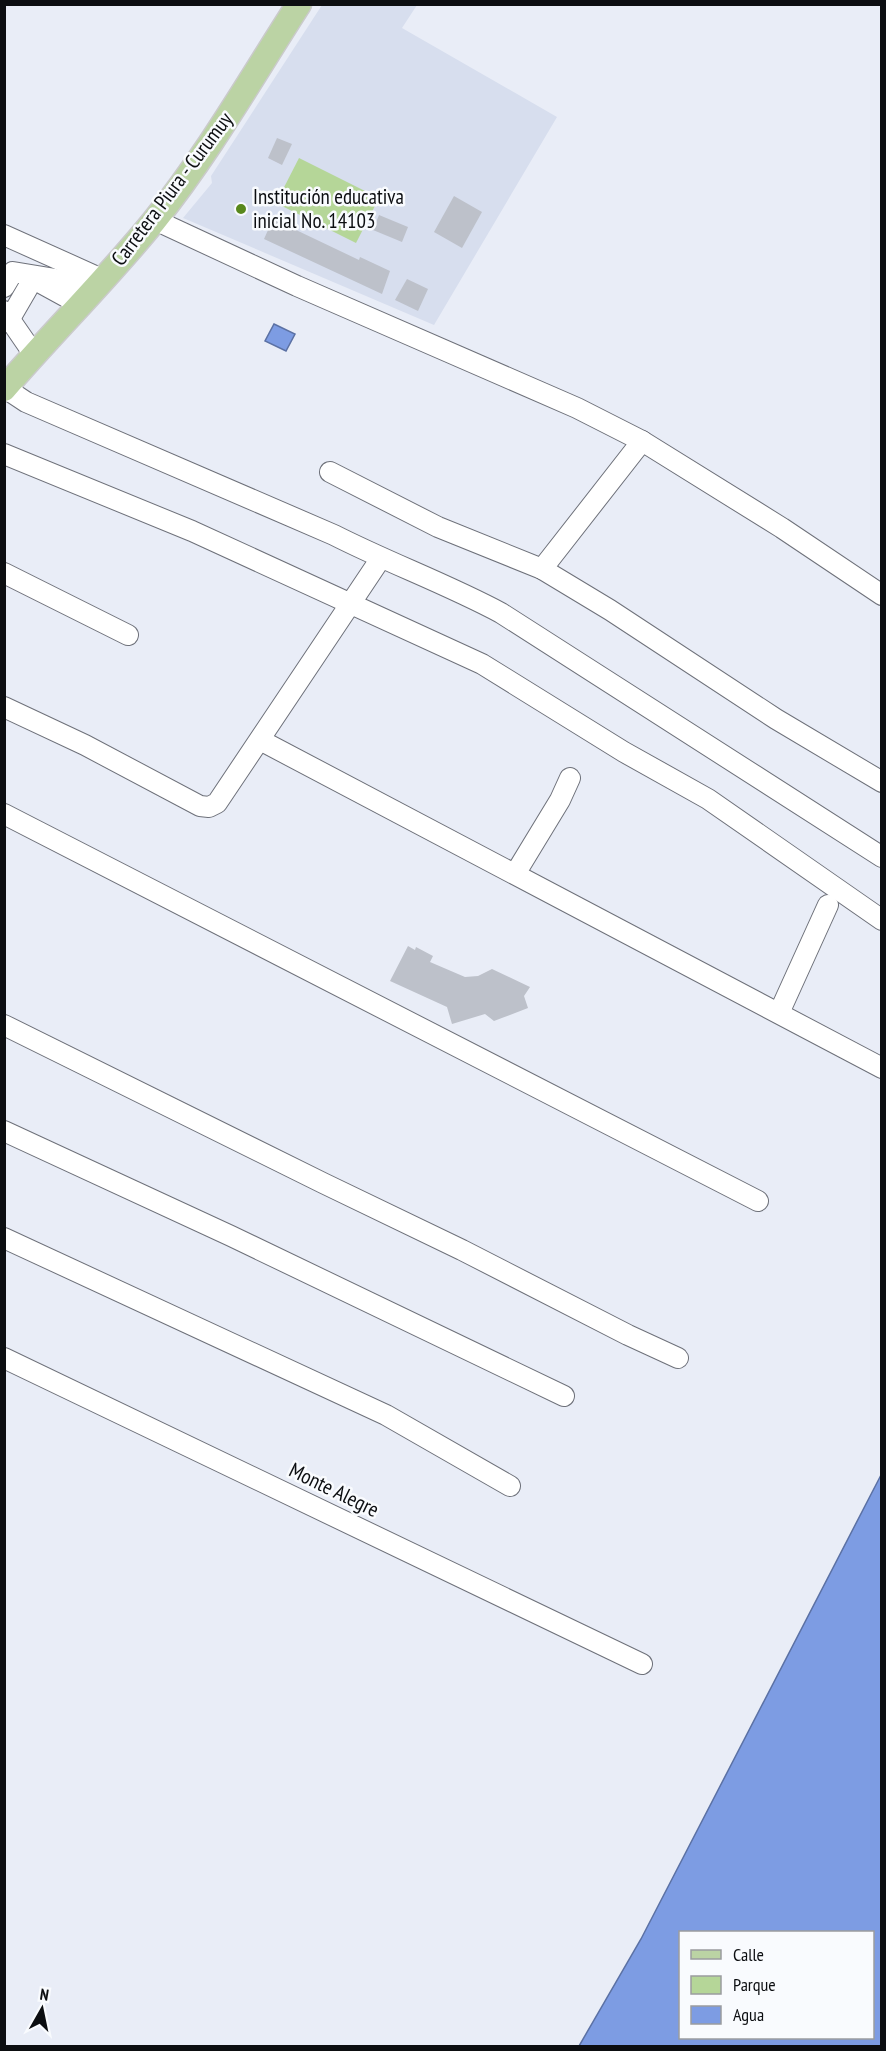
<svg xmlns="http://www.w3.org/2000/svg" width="886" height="2051" viewBox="0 0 886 2051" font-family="'PT Sans Narrow',sans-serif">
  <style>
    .built { fill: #d7deee }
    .green { fill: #b5d698 }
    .water { fill: #7d9ce3; stroke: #5b71a4; stroke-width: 1.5; fill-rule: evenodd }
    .building { fill: #bdc1ca }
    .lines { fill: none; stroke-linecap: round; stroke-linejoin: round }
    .minor-casing { stroke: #6e717a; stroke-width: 22 }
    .major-casing { stroke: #cacacb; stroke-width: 27 }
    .minor { stroke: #fff; stroke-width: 20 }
    .major { stroke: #bbd3a4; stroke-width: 24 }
    .poi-dot { fill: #58881c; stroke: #f9fbfe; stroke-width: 2 }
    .labels { text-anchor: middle; stroke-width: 5; stroke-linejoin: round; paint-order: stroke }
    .street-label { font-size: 21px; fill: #0c0e11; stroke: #f9fbfe }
    .poi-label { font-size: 21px; fill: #0c0e11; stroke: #f9fbfe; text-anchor: start }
  </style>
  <rect width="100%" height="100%" fill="#e9edf7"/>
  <polygon class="built" points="322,5 417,5 402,28 557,117 434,325 183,218 212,183 211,176"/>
  <polygon class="green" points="299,158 379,198 356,243 276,203"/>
  <g class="water">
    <polygon points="274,324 295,334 286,351 265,341"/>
    <path d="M881 1475V2046H579L641 1939ZM872 1932V2038H680V1932Z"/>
  </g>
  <g class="building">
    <polygon points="277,138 292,144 282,165 268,158"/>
    <polygon points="454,196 482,212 462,248 434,232"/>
    <polygon points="379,215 408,227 402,242 373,230"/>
    <polygon points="273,219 359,260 360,257 390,271 382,294 264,239"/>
    <polygon points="407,279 428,289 418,311 395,300"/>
    <polygon points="408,946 415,950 416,947 433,956 430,962 465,977 478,976 492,969 530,987 524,996 528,1008 494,1021 485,1014 452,1024 447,1007 390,981"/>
  </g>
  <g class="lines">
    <g class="minor-casing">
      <g id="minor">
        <polyline points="155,220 297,286 577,408 642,441 782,528 882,595"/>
        <polyline points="4,235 104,280"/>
        <polyline points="39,282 81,305"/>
        <polyline points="4,287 13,272 98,286"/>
        <polyline points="4,311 35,356"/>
        <polyline points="8,322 33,279"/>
        <path d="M5 388 26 402 334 535C389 563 447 584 501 613L882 857"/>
        <polyline points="4,454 192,531 482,664 624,752 708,799 882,920"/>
        <polyline points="330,472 438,527 542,569 610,610 776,719 882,782"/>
        <polyline points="542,569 642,441"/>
        <polyline points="4,573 128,635"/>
        <polyline points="4,707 85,745 200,806 209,807 217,803 381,558"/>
        <polyline points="260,740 882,1068"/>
        <polyline points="4,814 758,1201"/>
        <polyline points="515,874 560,800 570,778"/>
        <polyline points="779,1013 828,905"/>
        <polyline points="4,1025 323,1183 462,1250 628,1335 678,1358"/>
        <polyline points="4,1131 231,1236 564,1396"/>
        <polyline points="4,1238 386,1415 510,1486"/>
        <polyline points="4,1358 642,1664"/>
      </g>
    </g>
    <g class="major-casing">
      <path id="major" d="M4 389C53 332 106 280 154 221 208 154 252 77 299 4"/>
    </g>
    <use href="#minor" class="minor"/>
    <use href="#major" class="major"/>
  </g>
  <circle class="poi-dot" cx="241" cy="209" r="6"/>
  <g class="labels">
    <g class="street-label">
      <text transform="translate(172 189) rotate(-53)" y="7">Carretera Piura - Curumuy</text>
      <text transform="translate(334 1490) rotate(26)" y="7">Monte Alegre</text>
    </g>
    <g class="poi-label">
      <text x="253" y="204">Institución educativa<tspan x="253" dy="24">inicial No. 14103</tspan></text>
    </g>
  </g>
  <rect width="886" height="2051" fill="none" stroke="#0c0e11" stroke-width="12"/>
  <rect x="679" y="1931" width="195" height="108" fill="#f9fbfe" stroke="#9a9c9f" stroke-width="1.5"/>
  <rect x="691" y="1950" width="30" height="9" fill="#bbd3a4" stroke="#9a9c9f" stroke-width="1.5"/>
  <text x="733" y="1961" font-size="18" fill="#0c0e11">Calle</text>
  <rect x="691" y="1976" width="30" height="18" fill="#b5d698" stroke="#9a9c9f" stroke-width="1.5"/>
  <text x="733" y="1991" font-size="18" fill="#0c0e11">Parque</text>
  <rect x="691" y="2006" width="30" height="18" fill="#7d9ce3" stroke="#9a9c9f" stroke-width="1.5"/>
  <text x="733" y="2021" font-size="18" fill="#0c0e11">Agua</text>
  <g transform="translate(42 2009) rotate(9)" stroke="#f9fbfe" stroke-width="4.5" paint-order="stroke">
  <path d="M0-4.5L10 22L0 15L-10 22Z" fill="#0c0e11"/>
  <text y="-9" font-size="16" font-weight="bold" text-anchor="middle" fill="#0c0e11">N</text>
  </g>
</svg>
